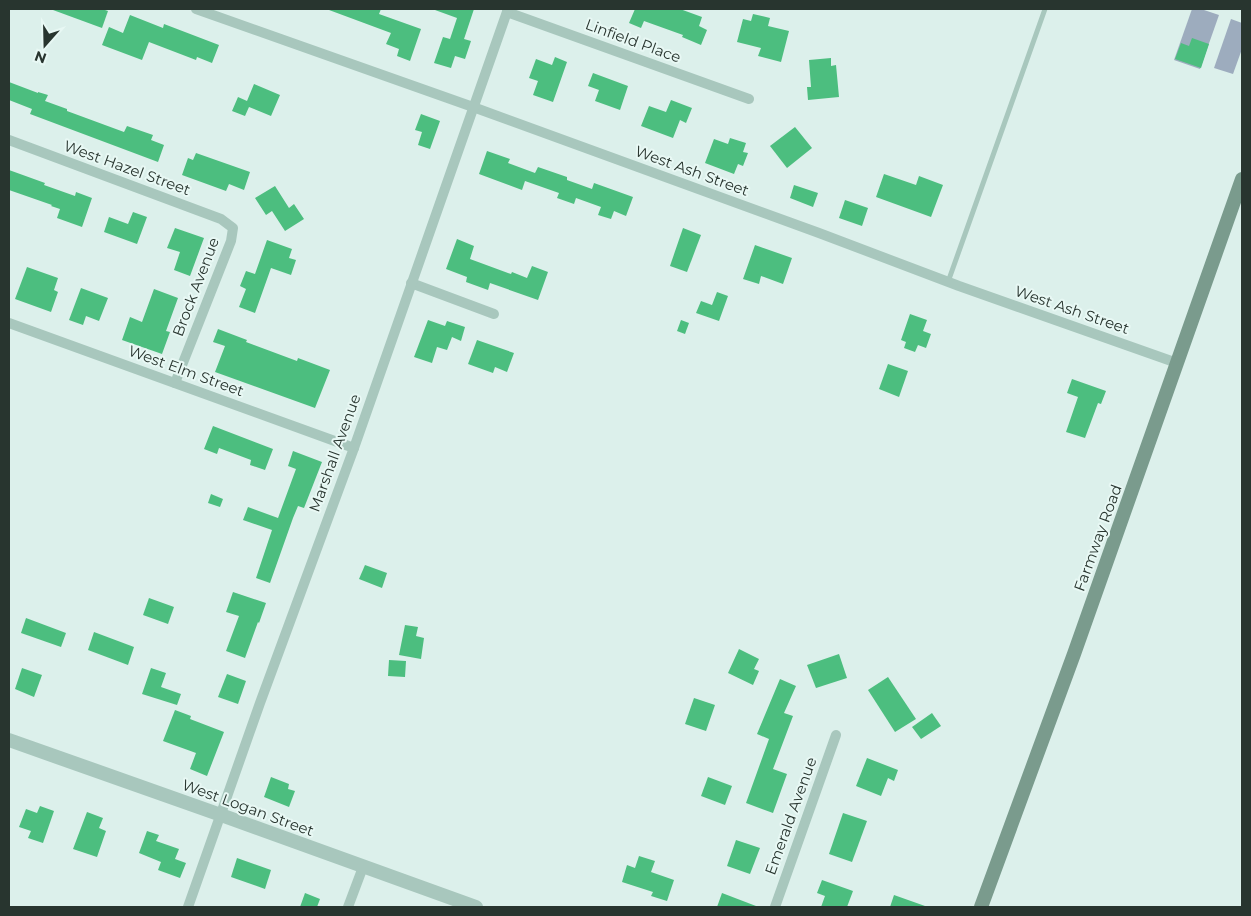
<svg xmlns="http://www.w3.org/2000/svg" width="1251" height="916" viewBox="0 0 1251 916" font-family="Montserrat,sans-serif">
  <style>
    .green { fill: #9dacbe }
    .building { fill: #4cbe7f }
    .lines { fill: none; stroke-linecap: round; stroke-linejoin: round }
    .service { stroke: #a8c7bd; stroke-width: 5 }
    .minor { stroke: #a8c7bd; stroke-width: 10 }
    .tertiary { stroke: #a8c7bd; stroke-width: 14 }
    .secondary { stroke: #7a9b8d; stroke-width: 14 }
    .labels { text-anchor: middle; stroke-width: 4; stroke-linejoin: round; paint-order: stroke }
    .street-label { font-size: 15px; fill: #28352f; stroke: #e8f8f4 }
  </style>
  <rect width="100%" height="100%" fill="#dcf0eb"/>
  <g class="green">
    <polygon points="1192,9 1201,9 1219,15 1200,69 1174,60"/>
    <polygon points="1231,19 1242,23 1242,49 1233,74 1214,68"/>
  </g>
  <g class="building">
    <polygon points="53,9 102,9 108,11 102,28 53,10"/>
    <polygon points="329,9 381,9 379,14 421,29 410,61 397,56 399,49 386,44 391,33 329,10"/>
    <polygon points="436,9 474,9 464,39 471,41 465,59 455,56 451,68 434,63 443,37 450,39 457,18 435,10"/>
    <polygon points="635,9 680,9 702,17 699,26 707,30 701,45 682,37 683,35 644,21 641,28 629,23"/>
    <polygon points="753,14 770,18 768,26 789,31 781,62 758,56 761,48 737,42 743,19 751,21"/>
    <polygon points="130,15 163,28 164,24 219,45 212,63 197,57 196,60 149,42 142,60 102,45 109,27 123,33"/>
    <polygon points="1192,38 1209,44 1201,68 1175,59 1181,43 1189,46"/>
    <polygon points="555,57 567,62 553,102 533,95 538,81 529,78 536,59 552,65"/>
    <polygon points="831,58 831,66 836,65 839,97 808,100 807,87 811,87 809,60"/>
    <polygon points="593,73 628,86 620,110 595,101 599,90 588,86"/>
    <polygon points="9,82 38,93 38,92 48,95 45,101 67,109 67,111 124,132 127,126 153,135 151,140 164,145 158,162 30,114 32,109 9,100"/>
    <polygon points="254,84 280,95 271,116 249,107 245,116 232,111 238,97 247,101"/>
    <polygon points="671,100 692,108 686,123 680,120 673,138 641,126 649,106 666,112"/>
    <polygon points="421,114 440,121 430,149 418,145 422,132 415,130"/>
    <polygon points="795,127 812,148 787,168 770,146"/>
    <polygon points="730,138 746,143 743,152 748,153 743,166 738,164 734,174 705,163 714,139 728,144"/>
    <polygon points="487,151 510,159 508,163 535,173 538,167 567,177 567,180 592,189 594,183 633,197 626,216 614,211 611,219 598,215 601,207 576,198 574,204 557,198 559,193 525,181 522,190 479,174"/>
    <polygon points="196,153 250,172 244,190 229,184 226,191 182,175 188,158 193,160"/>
    <polygon points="9,170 45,183 44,185 75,196 76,192 92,198 82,227 57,218 60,209 51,206 52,205 9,190"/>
    <polygon points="884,174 916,185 919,176 943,185 931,217 876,197"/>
    <polygon points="794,185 818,193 813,207 790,198"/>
    <polygon points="275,186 289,208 294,204 304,219 285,231 272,211 266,215 255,198"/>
    <polygon points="845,200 868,208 862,226 839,218"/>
    <polygon points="133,212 147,217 137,244 104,232 109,217 128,224"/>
    <polygon points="175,228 204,238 190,276 174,270 180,252 167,248"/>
    <polygon points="683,228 701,235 687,272 670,266"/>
    <polygon points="457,239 474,246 470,259 511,274 512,272 527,278 532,266 548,272 538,300 490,283 488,290 466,282 467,277 446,269"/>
    <polygon points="267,240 292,249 289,258 296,260 291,275 271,268 255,313 239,307 246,289 240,286 246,271 255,274"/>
    <polygon points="755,245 792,258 783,284 761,276 759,284 743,279"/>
    <polygon points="27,267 58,278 54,290 58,292 51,312 15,299"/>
    <polygon points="81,288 108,298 99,321 86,316 83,325 69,320"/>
    <polygon points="154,289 178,298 166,331 170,332 162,354 122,340 130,317 142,322"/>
    <polygon points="717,292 728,296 719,321 696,313 701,301 712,305"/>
    <polygon points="910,314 927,320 923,331 931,334 926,348 918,345 915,352 904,348 906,342 901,340"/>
    <polygon points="428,320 445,326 447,321 465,327 461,341 452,337 447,350 437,347 432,363 414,357"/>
    <polygon points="681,320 689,323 685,334 677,331"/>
    <polygon points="218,329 247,340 246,342 297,361 298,358 330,370 315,408 215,372 225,346 213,342"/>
    <polygon points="477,340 514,353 507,372 495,367 493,373 468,364"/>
    <polygon points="888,364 908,371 899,397 879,389"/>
    <polygon points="1072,379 1106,391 1101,404 1098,403 1085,438 1066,432 1078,397 1067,393"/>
    <polygon points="213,426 273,449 265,470 250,465 251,460 219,448 217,454 204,449"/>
    <polygon points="293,451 322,462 304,508 298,506 293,518 270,583 256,578 272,530 243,520 248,507 278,518 296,469 288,466"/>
    <polygon points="211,494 223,499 220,507 208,503"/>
    <polygon points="365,565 387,573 382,588 359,579"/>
    <polygon points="233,592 266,603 259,623 258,622 245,658 226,651 239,616 226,612"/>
    <polygon points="149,598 174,607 168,624 143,615"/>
    <polygon points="26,618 66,633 61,647 21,633"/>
    <polygon points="405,625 418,627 416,636 424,638 421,659 399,655"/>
    <polygon points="94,632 134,647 128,665 88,650"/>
    <polygon points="739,649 759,659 754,669 759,671 753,685 728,673"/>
    <polygon points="839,654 847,678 816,688 807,665"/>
    <polygon points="389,660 406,661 405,677 388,676"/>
    <polygon points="22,668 42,675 34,697 15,689"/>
    <polygon points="151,668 166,673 161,687 181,694 177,705 142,694"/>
    <polygon points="227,674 246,681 238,704 218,697"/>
    <polygon points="888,677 916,719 895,732 868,690"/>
    <polygon points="780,679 796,686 784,713 793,716 773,769 787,774 773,813 746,803 769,739 757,734"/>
    <polygon points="694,698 715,705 706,731 685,724"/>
    <polygon points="175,710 191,716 190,719 224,732 207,776 190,769 196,753 163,741"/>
    <polygon points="932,713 941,726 921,739 912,727"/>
    <polygon points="867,758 898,770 894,781 888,778 881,796 856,786"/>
    <polygon points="271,777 289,784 288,789 295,791 289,807 264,797"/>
    <polygon points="708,777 732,786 725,805 701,796"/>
    <polygon points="40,806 54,811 43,843 28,838 31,831 19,827 26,809 37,813"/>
    <polygon points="87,812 103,818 99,828 106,831 97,857 73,849"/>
    <polygon points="843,813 867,821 852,862 829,854"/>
    <polygon points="147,831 159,835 156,841 179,849 175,859 186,863 180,878 158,870 161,862 139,853"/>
    <polygon points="736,840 760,848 750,874 727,866"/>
    <polygon points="639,856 655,861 651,872 674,880 667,901 651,896 653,892 622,882 627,865 635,868"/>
    <polygon points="237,858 271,870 265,889 231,877"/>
    <polygon points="822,880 853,891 847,907 821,907 825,896 817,893"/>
    <polygon points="305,893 320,899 317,907 300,907"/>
    <polygon points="722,893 756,906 756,907 717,907"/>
    <polygon points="894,895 925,906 925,907 890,907"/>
  </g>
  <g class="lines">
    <polyline class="service" points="948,282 1045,9"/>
    <g class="minor">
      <polyline points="196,9 473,107 819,233 959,286 1177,363"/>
      <polyline points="507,12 749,99"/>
      <polyline points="9,140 221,219 233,228 231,241 175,383"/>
      <polyline points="411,283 494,314"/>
      <polyline points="9,323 354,448"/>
      <polyline points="188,907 260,703 354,448 508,9"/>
      <polyline points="348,907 363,867"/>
      <polyline points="775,907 836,735"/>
    </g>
    <polyline class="tertiary" points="9,740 221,815 476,907"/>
    <polyline class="secondary" points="981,907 1074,654 1242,179"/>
  </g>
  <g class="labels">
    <g class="street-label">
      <text transform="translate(633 41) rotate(20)" y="5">Linfield Place</text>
      <text transform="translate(127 168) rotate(20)" y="5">West Hazel Street</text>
      <text transform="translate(692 171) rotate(20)" y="5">West Ash Street</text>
      <text transform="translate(196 287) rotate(-69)" y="5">Brock Avenue</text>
      <text transform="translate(1072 310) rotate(19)" y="5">West Ash Street</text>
      <text transform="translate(186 371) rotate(20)" y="5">West Elm Street</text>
      <text transform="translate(335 453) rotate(-70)" y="5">Marshall Avenue</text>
      <text transform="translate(1098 538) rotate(-70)" y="5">Farmway Road</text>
      <text transform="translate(248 808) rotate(20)" y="5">West Logan Street</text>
      <text transform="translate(791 816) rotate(-70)" y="5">Emerald Avenue</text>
    </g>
  </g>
  <rect width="1251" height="916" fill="none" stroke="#28352f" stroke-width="20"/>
  <g transform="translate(45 45) rotate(200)" stroke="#e8f8f4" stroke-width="4" paint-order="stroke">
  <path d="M0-4L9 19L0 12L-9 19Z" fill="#28352f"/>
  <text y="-8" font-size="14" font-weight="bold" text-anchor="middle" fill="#28352f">N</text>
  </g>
</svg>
